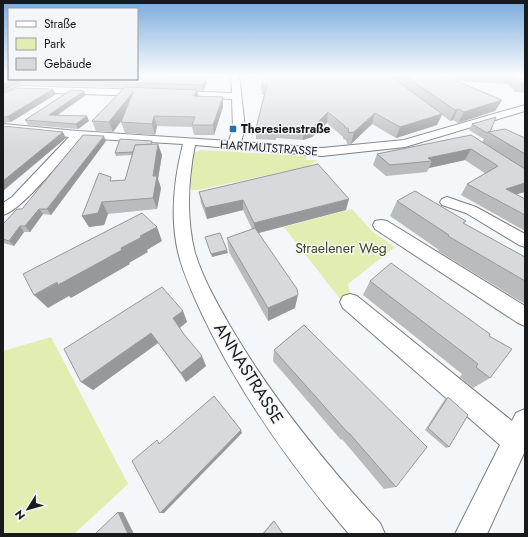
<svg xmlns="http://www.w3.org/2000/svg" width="528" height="537" viewBox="0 0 528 537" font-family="Jost,sans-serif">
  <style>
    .green { fill: #e1edb1 }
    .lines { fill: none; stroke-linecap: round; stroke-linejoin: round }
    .minor-casing { stroke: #7c7e81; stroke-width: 2 }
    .minor { fill: #fff; fill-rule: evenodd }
    .wall { fill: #b9bbbd }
    .shaded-wall { fill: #96989a }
    .building { fill: #d7d9dc; stroke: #96989a }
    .poi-dot { fill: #286fa3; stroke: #f4f7fa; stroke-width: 1.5 }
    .labels { text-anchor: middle; stroke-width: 3; stroke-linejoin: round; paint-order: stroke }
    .far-poi-label { font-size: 12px; font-weight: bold; fill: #191a1b; stroke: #f4f7fa; text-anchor: start }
    .far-street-label { font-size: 12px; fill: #191a1b; stroke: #f4f7fa }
    .park-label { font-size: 14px; fill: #404819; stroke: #f4f7fa }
    .near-street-label { font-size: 17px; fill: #191a1b; stroke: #f4f7fa }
  </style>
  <rect width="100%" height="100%" fill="#f4f7fa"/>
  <g class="green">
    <path d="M201 150 306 156V160H317L309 166 198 190H192C186 180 192 163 194 153Z"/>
    <polygon points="352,209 373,232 395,247 348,284 350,294 340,299 284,227"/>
    <polygon points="51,337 128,484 74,534 3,534 3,351"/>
  </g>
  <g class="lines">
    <g class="minor-casing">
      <g id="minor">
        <path d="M231 75H239L245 128 241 142 322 148 404 140 525 105V111L405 147 322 156 195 145C188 180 186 218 195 253 203 279 217 303 230 326 272 398 324 462 380 523L385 534H349C291 466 239 393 201 312 192 292 183 273 178 252 170 217 174 179 183 144L81 138C65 155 23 210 3 215V203L12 197 69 137 3 130V124L78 131 229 141 233 128 232 99 175 97 170 94 175 91 232 93Z"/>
        <polygon points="21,86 143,90 148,93 143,96 22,92 3,98 3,92"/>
        <polygon points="447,197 476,207 525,234 525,247 519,245 466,213 442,205 440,202 442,199"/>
        <polygon points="381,220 387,221 525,306 525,326 518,323 375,229 373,225 375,221"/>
        <polygon points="350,294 357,296 512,421 516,413 525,409 525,451 487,534 455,534 500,445 343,308 340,302 343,296"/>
      </g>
    </g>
    <use href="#minor" class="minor"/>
  </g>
  <g class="wall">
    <polygon points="3,75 181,75 173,76 206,78 207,83 203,91 197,90 198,96 223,97 223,107 214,135 194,135 192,127 157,126 155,135 125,133 121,122 122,120 113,132 96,131 92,121 124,88 21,84 3,90"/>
    <polygon points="266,75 442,75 502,100 495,111 458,123 453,120 450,121 442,115 437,125 396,138 372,124 351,144 347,144 346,140 343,139 343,137 327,123 312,137 303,140 276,138 276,140 256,139 256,128 264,95 262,95 261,85"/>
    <polygon points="456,75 525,75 525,93 515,92 508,84 456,81"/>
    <polygon points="84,91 86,95 58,115 89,121 78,129 28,125 25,120"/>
    <polygon points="3,93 56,94 11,122 3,123"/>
    <polygon points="472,124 490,132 525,138 525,192 516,194 525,199 525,231 461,195 467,184 486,174 465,160 429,168 427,172 386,176 373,165 377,154 482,142 484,139 469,130"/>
    <polygon points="106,141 51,215 43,214 30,232 24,232 14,246 3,243 3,224 22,209"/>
    <polygon points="153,144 162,155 158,179 161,188 157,209 108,214 104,225 89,227 82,216 113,180 125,180 132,155 116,156 115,153"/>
    <polygon points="199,192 346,210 258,233 295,308 268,321 229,252 227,238 252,229 243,210 207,219 201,203"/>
    <polygon points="397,201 466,221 464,224 525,257 525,304 438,251 439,250 390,216"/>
    <polygon points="370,281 489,336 490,378 473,388 460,377 462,374 363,295"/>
    <polygon points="183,311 187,322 180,328 206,366 186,382 158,343 93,390 81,382"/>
    <polygon points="304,325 396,487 384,489 342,439 341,440 273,361 274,350"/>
    <polygon points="448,397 449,447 446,448 425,430 445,399"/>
    <polygon points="273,521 283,534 262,534"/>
  </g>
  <g class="shaded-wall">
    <polygon points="160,75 181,75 157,81 155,76"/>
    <polygon points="206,78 207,83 203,91 202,85"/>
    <polygon points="18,79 21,84 3,90 3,84"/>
    <polygon points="53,89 56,94 11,122 7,117"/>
    <polygon points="197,90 199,99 194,96"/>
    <polygon points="84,91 86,95 51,119 49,115"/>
    <polygon points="133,92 136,101 113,132 109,122"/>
    <polygon points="223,97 223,107 214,135 213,125"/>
    <polygon points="502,100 495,111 458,123 464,112"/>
    <polygon points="458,109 453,120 450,121 455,110"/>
    <polygon points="328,112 327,123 312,137 303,140 304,129"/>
    <polygon points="375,113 372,124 351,144 354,132"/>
    <polygon points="442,114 437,125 396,138 400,127"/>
    <polygon points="87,116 89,121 78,129 76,124"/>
    <polygon points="154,116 157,126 155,135 152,124"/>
    <polygon points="63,132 66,138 3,191 3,181"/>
    <polygon points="104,136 106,141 51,215 47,209"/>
    <polygon points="158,144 162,155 158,179 161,188 157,209 153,198 153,176"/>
    <polygon points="471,149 465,160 429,168 432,161 428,158"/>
    <polygon points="525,183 525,192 497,200 506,189"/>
    <polygon points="349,199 346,210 255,234 254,223"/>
    <polygon points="243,200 243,210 207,219 205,208"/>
    <polygon points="102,202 108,214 104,225 89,227 82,216"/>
    <polygon points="39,209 43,214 30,232 25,226"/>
    <polygon points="20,226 24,232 14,246 9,241"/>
    <polygon points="157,227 162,241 147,250 148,252 129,263 130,264 71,298 69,296 48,308 34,295 121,248 140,236"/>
    <polygon points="227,250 228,253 212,257 211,254"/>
    <polygon points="298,295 295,308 268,321 268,308"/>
    <polygon points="183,311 187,322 179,328 173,318"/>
    <polygon points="151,333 158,343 93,390 81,382"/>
    <polygon points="202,356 206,366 186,382 181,373"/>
    <polygon points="241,430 242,433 164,513 160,513"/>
    <polygon points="118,512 123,512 134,534 128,534"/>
  </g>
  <g class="building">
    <polygon points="3,75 9,75 9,79 137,79 137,75 160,75 155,76 206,78 202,85 18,79 3,84"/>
    <polygon points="266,75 389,75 442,114 400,127 375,113 354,132 349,133 348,128 345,128 345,126 328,112 314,126 304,129 277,127 276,129 256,128 267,85 261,85"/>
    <polygon points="404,75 442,75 502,100 464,112 458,109 455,110"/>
    <polygon points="505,75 525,75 525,84 521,83 513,75"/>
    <polygon points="125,87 197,90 194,96 223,97 213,125 192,125 195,117 154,116 152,124 121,122 133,92 132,91 133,92 109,122 92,121"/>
    <polygon points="19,88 53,89 7,117 3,117 3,93"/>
    <polygon points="71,90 84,91 49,115 87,116 76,124 25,120"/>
    <polygon points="496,117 490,132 488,132 487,133 472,124"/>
    <polygon points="3,126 63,132 3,181"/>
    <polygon points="505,129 525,138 525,154 488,132"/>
    <polygon points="83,135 104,136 47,209 39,209 25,226 20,226 9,241 3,239 3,224 17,209 22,209"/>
    <polygon points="471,135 525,169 525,183 506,189 525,199 525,215 467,184 498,166 471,149 428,158 432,161 390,165 377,154"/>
    <polygon points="120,139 152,141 151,144 135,145 133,152 115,153"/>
    <polygon points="158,144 153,176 157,176 153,198 102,202 98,213 82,216 99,173 111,177 110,181 125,180 135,145"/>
    <polygon points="318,164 349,199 254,223 243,200 205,208 199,192"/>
    <polygon points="415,191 466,221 463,223 525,257 525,281 448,236 449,235 397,201"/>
    <polygon points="142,213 157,227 140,236 142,237 121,248 122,250 58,285 57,282 34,295 23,274"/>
    <polygon points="255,228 297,289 298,295 268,308 227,238"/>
    <polygon points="220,233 227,250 211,254 205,237"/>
    <polygon points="391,263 490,334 489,336 512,349 490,378 476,367 478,364 370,281"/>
    <polygon points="162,287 183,311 173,318 183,333 202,356 181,373 151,333 81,382 64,349"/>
    <polygon points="304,325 427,447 396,487 349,433 348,433 274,350"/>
    <polygon points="214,396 241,430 160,513 132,461 157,440 159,444"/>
    <polygon points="448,397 468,415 449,447 428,428"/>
    <polygon points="118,512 128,534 95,534"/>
    <polygon points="274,521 283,534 263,534"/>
  </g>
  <linearGradient id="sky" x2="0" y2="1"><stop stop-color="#79aadc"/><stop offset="0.5" stop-color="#fafbfd"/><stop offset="1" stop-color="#fafbfd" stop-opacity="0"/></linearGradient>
  <rect width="528" height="150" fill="url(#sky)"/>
  <rect class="poi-dot" x="229" y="125" width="8" height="8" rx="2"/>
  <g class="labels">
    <g class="far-poi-label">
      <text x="241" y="133">Theresienstraße</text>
    </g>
    <g class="far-street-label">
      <text transform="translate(269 148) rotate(4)" y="4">HARTMUTSTRASSE</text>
    </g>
    <g class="park-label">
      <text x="341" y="253">Straelener Weg</text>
    </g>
    <g class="near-street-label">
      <text transform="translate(249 373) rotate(58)" y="6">ANNASTRASSE</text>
    </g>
  </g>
  <rect width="528" height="537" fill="none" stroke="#191a1b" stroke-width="8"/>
  <rect x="8" y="8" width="130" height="72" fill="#f4f7fa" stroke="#9c9fa1"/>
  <rect x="16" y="21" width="20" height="6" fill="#ffffff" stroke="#9c9fa1"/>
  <text x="44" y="28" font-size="12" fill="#191a1b">Straße</text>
  <rect x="16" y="38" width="20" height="12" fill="#e1edb1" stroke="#9c9fa1"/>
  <text x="44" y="48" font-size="12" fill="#191a1b">Park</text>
  <rect x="16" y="58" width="20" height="12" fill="#d7d9dc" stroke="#9c9fa1"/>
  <text x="44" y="68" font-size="12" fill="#191a1b">Gebäude</text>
  <g transform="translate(28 509) rotate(233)" stroke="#f4f7fa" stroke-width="3" paint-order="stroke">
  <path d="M0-3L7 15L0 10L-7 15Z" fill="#191a1b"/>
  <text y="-6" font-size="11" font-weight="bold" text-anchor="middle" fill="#191a1b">N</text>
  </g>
</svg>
